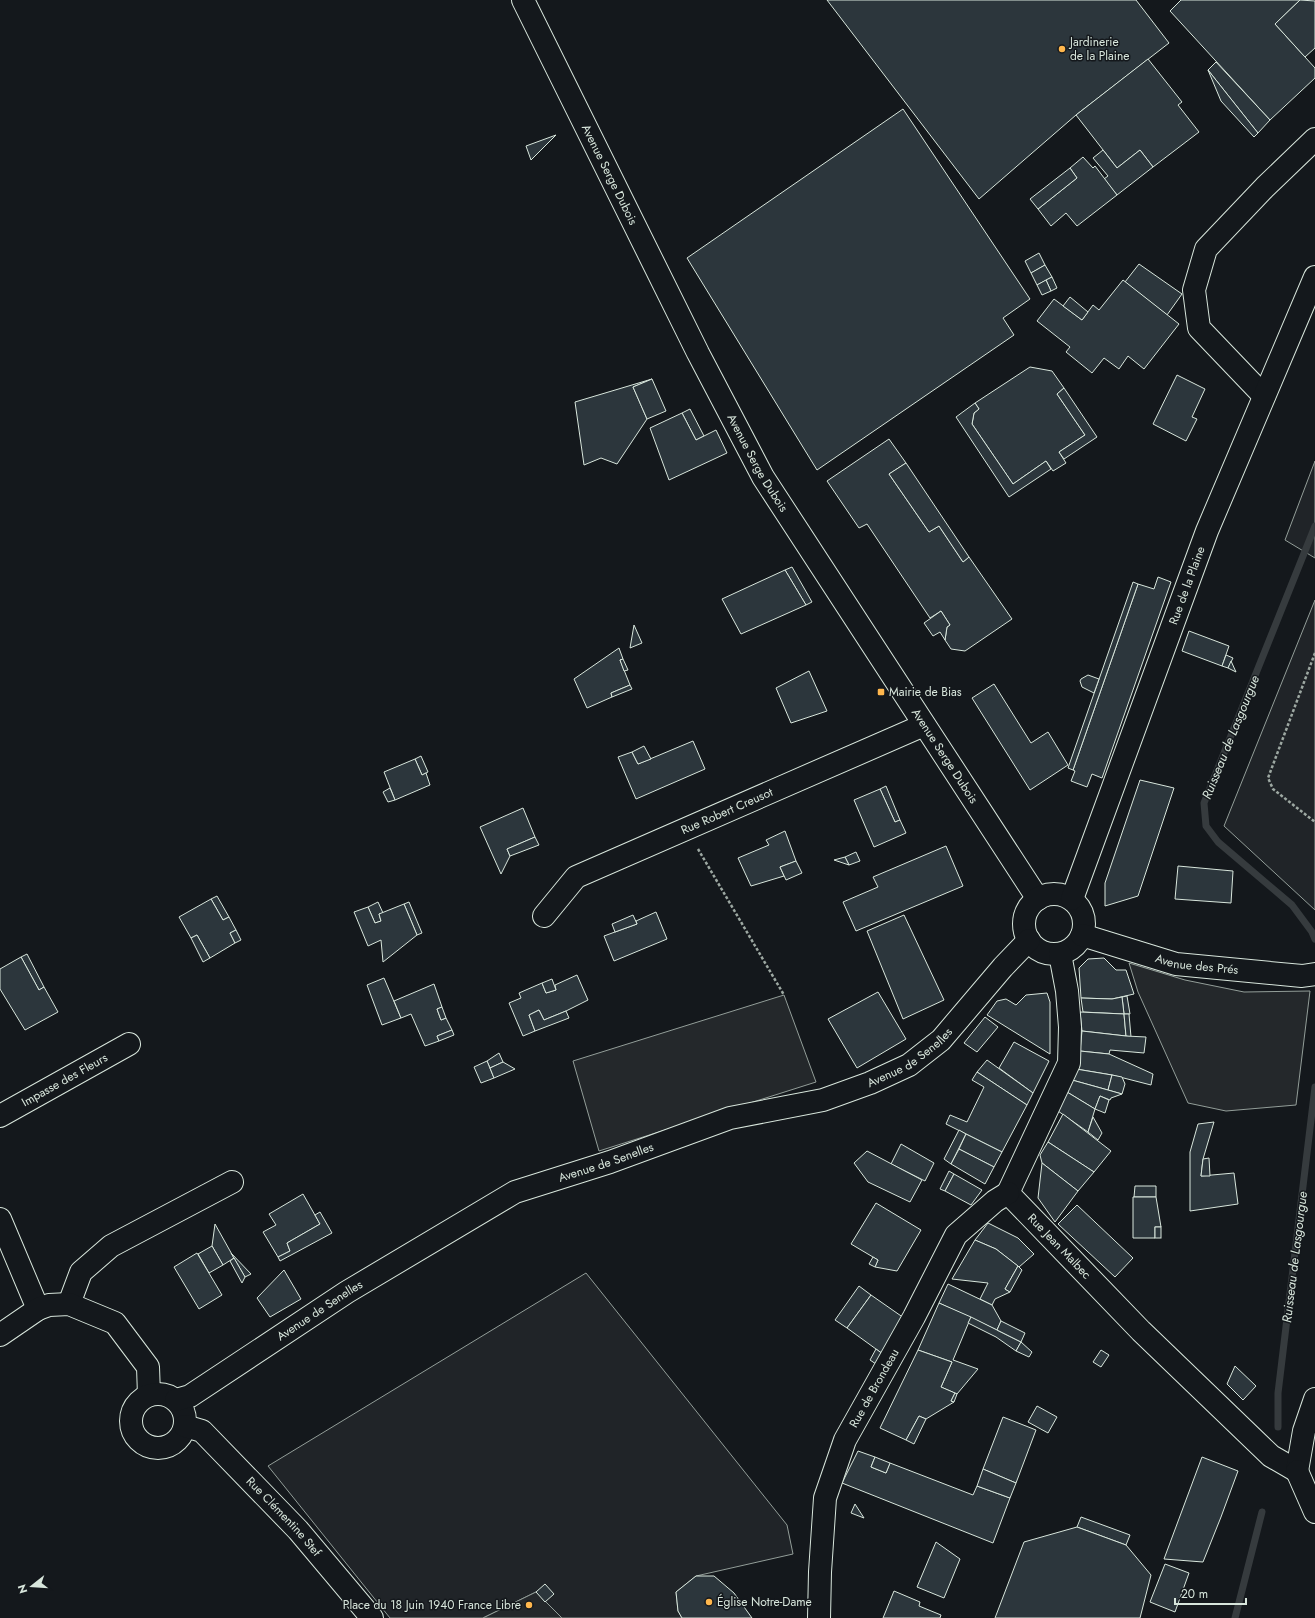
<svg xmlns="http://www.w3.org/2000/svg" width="1315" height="1618" viewBox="0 0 1315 1618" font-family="Jost,sans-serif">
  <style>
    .green { fill: #202428; stroke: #939e99 }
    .parking { fill: #24282b; stroke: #939e99 }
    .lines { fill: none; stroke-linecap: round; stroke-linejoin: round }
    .stream { stroke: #363b3e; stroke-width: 7 }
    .building { fill: #2c363c; stroke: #d8e6dc }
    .minor-casing { stroke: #d8e6dc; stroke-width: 24 }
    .path { stroke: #9da8a2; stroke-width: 2.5; stroke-dasharray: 3 2; stroke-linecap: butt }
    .minor { stroke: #14181c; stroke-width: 22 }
    .poi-dot { fill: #ffb74d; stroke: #14181c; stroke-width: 1.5 }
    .labels { text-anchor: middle; stroke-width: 3; stroke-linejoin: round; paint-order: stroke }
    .poi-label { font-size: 12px; fill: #d8e6dc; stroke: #14181c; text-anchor: start }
    .street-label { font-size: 12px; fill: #d8e6dc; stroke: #14181c }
    .water-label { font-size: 13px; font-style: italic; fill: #d8e6dc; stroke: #14181c }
  </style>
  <rect width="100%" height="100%" fill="#14181c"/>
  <g class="green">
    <polygon points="1315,461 1315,558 1285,540"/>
    <polygon points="1315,600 1315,910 1224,826"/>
    <polygon points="586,1273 787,1525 793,1554 696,1576 676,1592 678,1611 682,1618 561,1618 536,1592 483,1618 390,1618 268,1466"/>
  </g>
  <g class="parking">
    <polygon points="1129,963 1185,980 1244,992 1310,991 1296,1105 1226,1111 1188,1103 1138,992"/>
    <polygon points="784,995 816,1082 599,1151 573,1061"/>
    <polygon points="536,1592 562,1618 483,1618"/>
  </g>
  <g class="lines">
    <g class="stream">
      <polyline points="1315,526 1204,803 1206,826 1218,842 1292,905 1312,932 1315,939"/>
      <polyline points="1278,1427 1278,1393 1315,1087"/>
      <polyline points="1235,1618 1262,1512"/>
    </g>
  </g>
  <g class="building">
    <polygon points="827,0 1136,0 1169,43 1076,115 979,199"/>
    <polygon points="1181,0 1300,0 1275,24 1315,68 1315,78 1270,120 1170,11"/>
    <polygon points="1300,0 1315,1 1315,48 1305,57 1275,24"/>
    <polygon points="1148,59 1182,102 1178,105 1199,132 1153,167 1140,150 1117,168 1076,115"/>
    <polygon points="1216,62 1270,120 1258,133 1208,70"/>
    <polygon points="1208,70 1258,133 1254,137 1221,101"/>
    <polygon points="903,109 1030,299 1003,318 1014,335 817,470 687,258"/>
    <polygon points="556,135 531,160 526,146"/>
    <polygon points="1103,150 1117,168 1140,150 1153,167 1117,195 1104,179 1108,176 1093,158"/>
    <polygon points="1083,157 1093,168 1095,166 1117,195 1077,226 1066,213 1051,226 1038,209 1077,178 1070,168"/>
    <polygon points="1070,168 1077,178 1038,209 1030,199"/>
    <polygon points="1039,253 1045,265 1031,273 1025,261"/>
    <polygon points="1139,264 1182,294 1167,315 1125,282"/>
    <polygon points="1045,265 1052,277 1037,285 1031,273"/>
    <polygon points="1052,277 1057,288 1051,291 1046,280"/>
    <polygon points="1046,280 1051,291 1042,295 1037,285"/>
    <polygon points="1123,280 1179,324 1144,369 1128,356 1119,369 1104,358 1092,373 1066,352 1070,347 1037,321 1054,299 1082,320 1093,305 1099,310"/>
    <polygon points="1070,297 1088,312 1082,320 1063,306"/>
    <polygon points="1030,367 1052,371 1064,388 1057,394 1085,435 1059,452 1066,463 1053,471 1046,461 1013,484 972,424 974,413 979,409 975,403"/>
    <polygon points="1177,375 1205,389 1192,417 1197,419 1186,441 1153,424"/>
    <polygon points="652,379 633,387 647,419 617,464 601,458 584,465 575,402"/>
    <polygon points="652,379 666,411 647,419 633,387"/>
    <polygon points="1064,388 1097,437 1064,459 1059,452 1085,435 1057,394"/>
    <polygon points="975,403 979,409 974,413 972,424 1013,484 1046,461 1051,469 1009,497 956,417"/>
    <polygon points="690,409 704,436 696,440 682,413"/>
    <polygon points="682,413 696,440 716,430 727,453 669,480 650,428"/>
    <polygon points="889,439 906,463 889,474 929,532 939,526 963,562 969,557 1012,619 965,651 951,649 945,640 947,627 950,625 941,611 930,618 867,524 859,528 827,481"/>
    <polygon points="906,463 969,557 963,562 939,526 929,532 889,474"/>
    <polygon points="792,567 812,602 806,605 785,570"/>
    <polygon points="785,570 806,605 741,634 722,599"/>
    <polygon points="1158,577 1171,582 1102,778 1092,774 1087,787 1071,781 1075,771 1073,770 1138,584 1154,589"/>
    <polygon points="1133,582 1138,584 1073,770 1068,768"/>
    <polygon points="941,611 950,625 947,627 945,640 940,632 933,636 924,623"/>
    <polygon points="634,625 642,643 630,648"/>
    <polygon points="1189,631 1229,646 1222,666 1182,651"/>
    <polygon points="619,648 623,659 620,660 630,685 611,693 612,697 587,708 574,679"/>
    <polygon points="1226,655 1233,658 1228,668 1222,666"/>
    <polygon points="623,659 628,670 624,671 620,660"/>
    <polygon points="1231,661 1236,672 1228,668"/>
    <polygon points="809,671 827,711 791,723 776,688"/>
    <polygon points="1088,675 1099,679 1094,693 1082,687 1080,681 1081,679"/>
    <polygon points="994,684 1031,743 1048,732 1068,765 1030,790 972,698"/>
    <polygon points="630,685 632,689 612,697 611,693"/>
    <polygon points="693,741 705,769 636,799 618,757 632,752 638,764"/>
    <polygon points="644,746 651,759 638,764 632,752"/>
    <polygon points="421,756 428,772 422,775 415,759"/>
    <polygon points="415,759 422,775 426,773 430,785 395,800 384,772"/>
    <polygon points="1140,780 1174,788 1138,896 1105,906 1105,883"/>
    <polygon points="886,786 900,820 895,822 880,789"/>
    <polygon points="390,788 395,800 388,802 383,792"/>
    <polygon points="880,789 895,822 900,820 906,833 874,847 854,800"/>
    <polygon points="523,808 535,837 507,849 510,856 501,874 480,827"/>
    <polygon points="785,831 796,861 780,867 784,876 751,886 738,858 769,845 766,840"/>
    <polygon points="535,837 539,845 510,856 507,849"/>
    <polygon points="946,846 963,886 856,931 843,902 878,887 873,877"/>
    <polygon points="856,852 860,861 849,865 845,857"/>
    <polygon points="845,857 849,865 834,860"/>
    <polygon points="796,861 802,873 786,880 780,867"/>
    <polygon points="1178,866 1233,871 1231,903 1175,899"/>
    <polygon points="217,896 229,917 223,920 211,899"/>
    <polygon points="211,899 223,920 229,917 236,930 230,933 235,943 210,958 197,935 191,938 179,917"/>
    <polygon points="378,902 383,913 379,914 381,921 375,923 368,907"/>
    <polygon points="409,902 422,933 417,935 404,904"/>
    <polygon points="404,904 417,935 383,962 381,940 368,946 354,912 368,907 375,923 381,921 379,914"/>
    <polygon points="656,912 667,939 614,961 604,936 637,924 636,921"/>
    <polygon points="633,915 637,924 615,932 612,924"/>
    <polygon points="904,915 944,1000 903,1019 867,931"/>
    <polygon points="236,930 241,940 235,943 230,933"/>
    <polygon points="197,935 210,958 203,962 191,938"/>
    <polygon points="27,954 44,987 39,990 21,957"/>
    <polygon points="21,957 39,990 44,987 58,1012 25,1030 0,989 0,969"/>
    <polygon points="1104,958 1116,970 1126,970 1134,994 1112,999 1081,998 1079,968 1088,959"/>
    <polygon points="577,975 588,1000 566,1011 544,1020 539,1010 529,1015 535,1031 523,1036 509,1003 521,998 519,993 542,983 546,993 556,990 555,985"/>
    <polygon points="384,978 401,1018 382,1025 367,985"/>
    <polygon points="552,979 556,990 546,993 542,983"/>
    <polygon points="434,984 442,1007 437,1009 441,1020 446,1018 452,1030 437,1036 439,1041 425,1046 411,1014 401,1018 394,1001"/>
    <polygon points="878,992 906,1039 857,1068 828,1019"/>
    <polygon points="1047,993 1050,1002 1050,1054 987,1015 997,1001 1006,999 1016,1005 1026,995"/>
    <polygon points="1127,996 1130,1014 1124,1014 1122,997"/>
    <polygon points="1122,997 1124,1014 1083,1012 1081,998 1112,999"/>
    <polygon points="442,1007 446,1018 441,1020 437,1009"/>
    <polygon points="539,1010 544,1020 566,1011 569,1018 535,1031 529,1015"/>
    <polygon points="1080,1012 1124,1014 1126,1036 1082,1031"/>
    <polygon points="1124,1014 1129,1014 1131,1037 1126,1036"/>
    <polygon points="985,1017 998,1027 977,1052 964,1043"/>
    <polygon points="452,1030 454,1035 439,1041 437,1036"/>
    <polygon points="1082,1031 1126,1036 1146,1037 1144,1053 1110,1050 1109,1054 1080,1051"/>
    <polygon points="1014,1042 1049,1061 1033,1093 999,1068"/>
    <polygon points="1080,1051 1109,1054 1153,1074 1151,1085 1112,1075 1076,1069"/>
    <polygon points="499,1053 503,1062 490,1068 487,1061"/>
    <polygon points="987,1060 1033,1093 1027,1105 977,1072"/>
    <polygon points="487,1061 494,1078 481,1083 474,1067"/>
    <polygon points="503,1062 515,1069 494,1078 490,1068"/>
    <polygon points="1076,1069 1112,1075 1108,1090 1072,1080"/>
    <polygon points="977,1072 1027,1105 1002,1152 946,1124 950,1115 967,1122 984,1087 972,1080"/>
    <polygon points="1112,1075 1122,1077 1125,1084 1122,1094 1108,1090"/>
    <polygon points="1072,1080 1108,1090 1122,1094 1111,1098 1110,1100 1100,1096 1095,1109 1067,1092"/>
    <polygon points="1067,1092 1095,1109 1088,1132 1058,1111"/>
    <polygon points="1100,1096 1109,1100 1105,1113 1095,1109"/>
    <polygon points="1063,1114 1111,1151 1094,1172 1048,1142"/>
    <polygon points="1093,1117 1102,1133 1098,1140 1088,1132"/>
    <polygon points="1214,1122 1203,1159 1201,1176 1234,1173 1238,1204 1190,1211 1190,1152 1198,1124"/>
    <polygon points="959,1130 966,1134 951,1164 944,1159"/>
    <polygon points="966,1134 1002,1152 994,1167 959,1149"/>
    <polygon points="1048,1142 1094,1172 1078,1191 1042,1163 1040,1155"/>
    <polygon points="901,1144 934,1163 925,1181 891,1164"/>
    <polygon points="959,1149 994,1167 985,1184 951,1164"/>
    <polygon points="867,1151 922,1180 910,1202 868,1182 854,1163"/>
    <polygon points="1209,1158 1210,1176 1201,1176 1203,1159"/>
    <polygon points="1042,1163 1078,1191 1055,1222 1038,1198"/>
    <polygon points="949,1171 954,1174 945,1191 940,1189"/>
    <polygon points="954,1174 982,1190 971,1205 945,1191"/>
    <polygon points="1135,1186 1156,1186 1156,1197 1134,1197"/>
    <polygon points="303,1194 320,1224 287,1243 290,1251 278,1257 263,1232 276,1225 269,1214"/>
    <polygon points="1133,1197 1156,1197 1161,1227 1155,1227 1155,1238 1133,1238"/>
    <polygon points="876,1203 921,1230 897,1271 875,1267 878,1260 851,1244"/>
    <polygon points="1077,1205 1133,1258 1115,1277 1058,1224"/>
    <polygon points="320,1212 332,1233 280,1261 278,1257 290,1251 287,1243 320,1224 315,1215"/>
    <polygon points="988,1223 1018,1238 1034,1254 1019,1267 996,1249 975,1240"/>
    <polygon points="215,1224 234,1258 223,1265 212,1246"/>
    <rect x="1155" y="1227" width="6" height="11"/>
    <polygon points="975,1240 996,1249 1018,1266 1005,1289 1010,1292 995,1299 992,1305 980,1299 988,1283 952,1279"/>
    <polygon points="212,1246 223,1265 209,1273 198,1254"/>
    <polygon points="197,1253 222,1295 199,1309 174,1267"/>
    <polygon points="231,1253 251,1274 245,1277"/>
    <polygon points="873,1257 878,1260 875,1267 869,1264"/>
    <polygon points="234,1258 245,1277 242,1283 230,1261"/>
    <polygon points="1018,1266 1022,1270 1010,1292 1005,1289"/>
    <polygon points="284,1270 301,1299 270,1317 257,1298"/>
    <polygon points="948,1284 992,1305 1001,1321 997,1330 939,1303"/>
    <polygon points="859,1286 871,1295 847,1328 835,1320"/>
    <polygon points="871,1295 904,1318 887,1357 847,1328"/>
    <polygon points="939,1303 971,1317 953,1360 978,1369 957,1394 941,1387 952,1362 918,1350"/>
    <polygon points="971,1317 1021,1342 1016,1351 996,1337 968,1323"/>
    <polygon points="1001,1321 1025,1333 1021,1342 997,1330"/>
    <polygon points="1021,1342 1032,1352 1029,1357 1016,1351"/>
    <polygon points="876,1349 887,1357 882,1368 870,1360"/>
    <polygon points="918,1350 952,1362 941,1387 955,1393 951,1401 954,1402 926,1419 919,1416 906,1440 880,1428"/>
    <polygon points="1101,1350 1109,1355 1101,1367 1093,1362"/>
    <polygon points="1235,1366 1256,1386 1243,1400 1227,1384"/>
    <polygon points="955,1393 957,1394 954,1402 951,1401"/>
    <polygon points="1037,1406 1057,1417 1048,1433 1028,1422"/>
    <polygon points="919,1416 926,1419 914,1444 906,1440"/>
    <polygon points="1003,1417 1036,1430 1016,1483 983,1469"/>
    <polygon points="858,1451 875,1457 871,1467 886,1473 890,1463 973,1495 977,1486 1010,1498 993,1543 842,1483"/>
    <polygon points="875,1457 890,1463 886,1473 871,1467"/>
    <polygon points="1202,1457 1238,1471 1221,1517 1203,1562 1164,1559"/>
    <polygon points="983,1469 1016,1483 1010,1498 977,1486"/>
    <polygon points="855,1504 864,1518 851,1513"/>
    <polygon points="1081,1517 1130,1535 1126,1545 1077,1527"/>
    <polygon points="1077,1527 1126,1545 1151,1575 1140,1618 995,1618 1024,1542"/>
    <polygon points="936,1542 960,1559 944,1598 917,1587"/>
    <polygon points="1165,1564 1189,1573 1175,1612 1150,1602"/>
    <polygon points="696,1576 714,1576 734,1593 752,1618 682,1618 678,1611 676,1592"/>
    <polygon points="545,1584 554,1594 545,1602 536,1592"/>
    <polygon points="894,1591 920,1602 919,1606 941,1615 940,1618 883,1618"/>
  </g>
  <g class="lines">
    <g class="minor-casing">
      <g id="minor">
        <path id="s1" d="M523 0 698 353 763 477 1038 899"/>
        <polyline points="1264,396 1199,328 1194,290 1206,249 1265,187 1315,139"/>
        <circle cx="1054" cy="924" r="30"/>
        <path id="s2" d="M1072 899 1207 531 1315 277"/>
        <path id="s3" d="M544 916 576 877 924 725"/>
        <path id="s4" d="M1082 935 1176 964 1302 976 1315 974"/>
        <path id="s5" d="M0 1116 129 1044"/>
        <path id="s6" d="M1008 1193 1141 1331 1271 1456 1297 1471"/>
        <polyline points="1008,1193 1069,1063 1070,1027 1067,991 1060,954"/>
        <polyline points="0,1219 38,1309"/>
        <polyline points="69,1304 81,1272 111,1246 232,1182"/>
        <polyline points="0,1335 38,1309 49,1305 69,1304 115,1323 148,1367 149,1395"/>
        <circle cx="158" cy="1421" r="27"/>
        <path id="s7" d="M176 1400 190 1396 347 1292 515 1192 610 1162 730 1118 823 1100 870 1083 909 1065 941 1040 1003 967 1029 940"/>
        <path id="s8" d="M185 1426 202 1431 298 1530 372 1618"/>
        <polyline points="1297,1471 1304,1431 1315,1399"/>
        <polyline points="1297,1471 1315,1512"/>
        <path id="s9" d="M819 1618 820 1572 825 1498 845 1440 914 1317 956 1235 995 1201 1008 1193"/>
      </g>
    </g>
    <g class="path">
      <polyline points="1315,653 1268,778 1273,789 1315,822"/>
      <polyline points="698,849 784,995"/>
    </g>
    <use href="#minor" class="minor"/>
  </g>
  <g class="poi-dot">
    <circle cx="1062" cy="49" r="4"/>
    <rect x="877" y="688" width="8" height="8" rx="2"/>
    <circle cx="709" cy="1602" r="4"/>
    <circle cx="529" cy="1605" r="4"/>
  </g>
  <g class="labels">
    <g class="poi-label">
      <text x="1070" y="46">Jardinerie<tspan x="1070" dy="14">de la Plaine</tspan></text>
      <text x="889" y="696">Mairie de Bias</text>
      <text x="717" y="1606">Église Notre-Dame</text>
      <text x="521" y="1609" text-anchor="end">Place du 18 Juin 1940 France Libre</text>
    </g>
    <g class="street-label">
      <text dy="4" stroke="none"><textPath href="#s1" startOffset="195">Avenue Serge Dubois</textPath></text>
      <text dy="4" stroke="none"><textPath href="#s1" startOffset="519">Avenue Serge Dubois</textPath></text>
      <text dy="4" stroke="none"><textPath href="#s2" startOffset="334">Rue de la Plaine</textPath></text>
      <text dy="4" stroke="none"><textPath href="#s1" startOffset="867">Avenue Serge Dubois</textPath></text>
      <text dy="4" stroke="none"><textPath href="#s3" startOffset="215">Rue Robert Creusot</textPath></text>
      <text dy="4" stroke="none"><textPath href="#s4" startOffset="119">Avenue des Prés</textPath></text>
      <text dy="4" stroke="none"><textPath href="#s7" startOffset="818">Avenue de Senelles</textPath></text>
      <text dy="4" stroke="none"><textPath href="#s5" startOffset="74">Impasse des Fleurs</textPath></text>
      <text dy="4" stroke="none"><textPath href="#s7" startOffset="494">Avenue de Senelles</textPath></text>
      <text dy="4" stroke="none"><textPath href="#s6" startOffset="74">Rue Jean Malbec</textPath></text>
      <text dy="4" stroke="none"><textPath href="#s7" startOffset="170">Avenue de Senelles</textPath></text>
      <text dy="4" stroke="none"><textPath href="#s9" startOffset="241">Rue de Brondeau</textPath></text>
      <text dy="4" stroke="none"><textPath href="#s8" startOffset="136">Rue Clémentine Stef</textPath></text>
    </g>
    <g class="water-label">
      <text transform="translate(1230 737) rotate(-68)" y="5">Ruisseau de Lasgourgue</text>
      <text transform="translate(1294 1257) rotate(-83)" y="5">Ruisseau de Lasgourgue</text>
    </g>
  </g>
  <g transform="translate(32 1586) rotate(253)" stroke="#14181c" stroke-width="3" paint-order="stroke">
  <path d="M0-3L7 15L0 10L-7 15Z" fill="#d8e6dc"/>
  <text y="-6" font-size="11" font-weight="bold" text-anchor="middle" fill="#d8e6dc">N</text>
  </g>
  <path d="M1175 1598v6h71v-6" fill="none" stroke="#d8e6dc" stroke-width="2"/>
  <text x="1181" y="1598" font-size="12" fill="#d8e6dc" stroke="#14181c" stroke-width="3" paint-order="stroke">20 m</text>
</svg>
